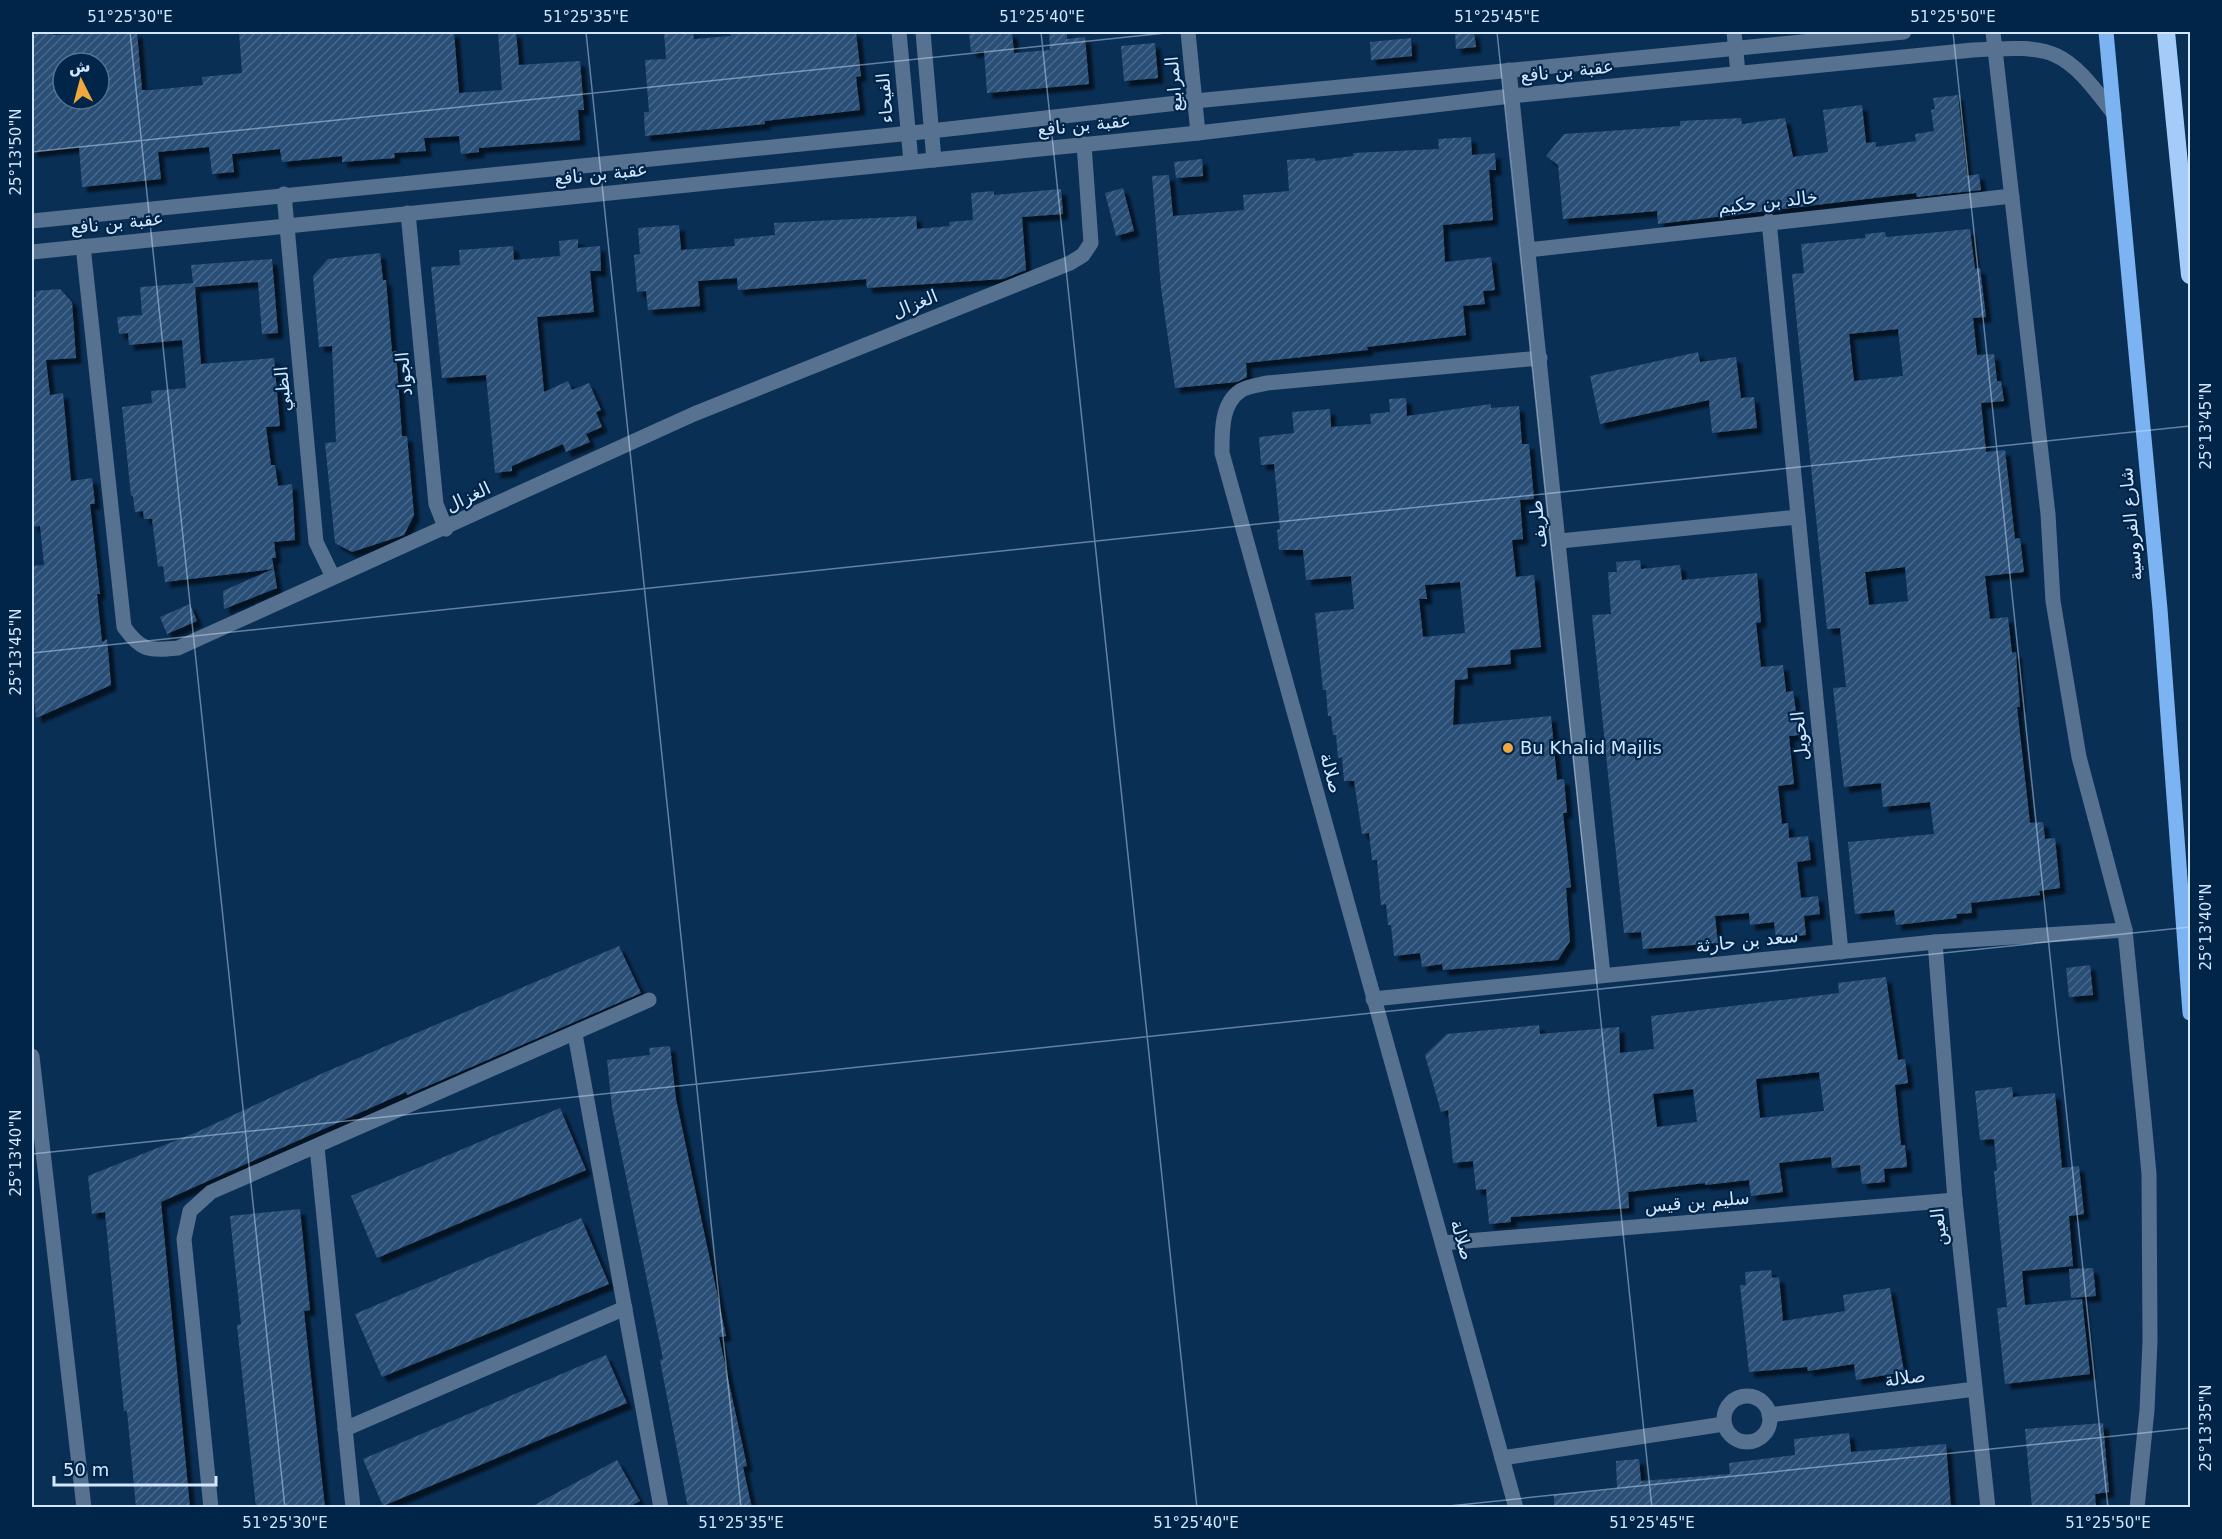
<svg xmlns="http://www.w3.org/2000/svg" width="2222" height="1539" viewBox="0 0 2222 1539" font-family="'DejaVu Sans',Cairo,sans-serif">
  <style>
    .building { fill: url(#building-hatch); fill-rule: evenodd; filter: url(#shadow) }
    .lines { fill: none; stroke-linecap: round; stroke-linejoin: round }
    .minor { stroke: #577290; stroke-width: 15 }
    .major { stroke: #7cb3f2; stroke-width: 15 }
    .highway { stroke: #a5ccf9; stroke-width: 18 }
    .ticks { fill: none; stroke: #d2e7ff; stroke-width: 1.5; stroke-opacity: 0.45 }
    .poi-dot { fill: #efa73e; stroke: #002549; stroke-width: 2 }
    .labels { text-anchor: middle; stroke-width: 4.5; stroke-linejoin: round; paint-order: stroke }
    .street-label { font-size: 18px; fill: #d2e7ff; stroke: #002549 }
    .poi-label { font-size: 18px; fill: #d2e7ff; stroke: #002549; text-anchor: start }
    .neatline { fill: none; stroke: #d2e7ff; stroke-width: 2 }
    .ticks-label { font-size: 15px; text-anchor: middle; fill: #d2e7ff }
  </style>
  <defs>
    <pattern id="building-hatch" width="6" height="6" patternUnits="userSpaceOnUse" patternTransform="scale(1.5)"><rect width="6" height="6" fill="#2b4f77"/><path d="M-1 1l2-2M0 6l6-6M5 7l2-2" fill="none" stroke="#49688b"/></pattern>
    <filter id="shadow"><feDropShadow dx="5.5" dy="5.5" stdDeviation="1.5" flood-color="#0009"/></filter>
  </defs>
  <rect width="100%" height="100%" fill="#0a2f55"/>
  <g class="building">
    <path d="M32 32H54V35L137 32 142 90H152L203 85 202 77 242 73 239 32H454L459 93 502 90 498 32H516L519 65 580 61 584 110H578L580 140 479 148V152L461 154 459 136 424 138 426 151 394 153 395 158 342 162V156L282 162 280 149 232 154 234 172 212 174 209 147 158 152 161 179 82 187 79 147 32 152ZM63 63H99V99H63Z"/>
    <polygon points="664,32 693,32 694,39 731,36 730,32 856,32 861,76 856,77 860,110 765,121 765,124 645,136 644,112 649,112 645,60 666,59"/>
    <polygon points="969,32 1012,32 1014,53 1050,50 1049,32 1067,32 1067,39 1085,37 1089,84 987,93 984,51 971,52"/>
    <polygon points="1455,32 1474,32 1476,47 1456,49"/>
    <polygon points="1411,38 1412,56 1371,60 1370,42"/>
    <polygon points="1155,43 1158,78 1124,81 1121,46"/>
    <polygon points="1958,95 1967,176 1979,174 1981,190 1917,197 1916,193 1658,224 1657,211 1563,219 1558,165 1546,156 1564,134 1680,126 1680,121 1741,118 1742,124 1785,118 1793,157 1828,152 1823,110 1862,105 1866,143 1876,142 1876,147 1916,141 1915,134 1934,131 1931,110 1935,109 1933,98"/>
    <polygon points="1471,137 1472,155 1495,153 1496,170 1489,170 1493,220 1443,225 1445,262 1491,257 1495,290 1483,291 1485,304 1463,306 1466,335 1367,347 1368,350 1246,363 1247,377 1237,382 1175,388 1161,288 1152,176 1169,175 1173,216 1244,210 1243,195 1289,191 1287,160 1315,158 1315,161 1353,156 1353,153 1439,149 1438,139"/>
    <polygon points="1202,159 1203,176 1176,178 1174,162"/>
    <polygon points="1123,188 1134,231 1116,236 1105,193"/>
    <polygon points="1061,189 1063,214 1022,217 1026,270 1003,279 867,288 866,279 738,290 737,278 698,281 700,306 648,310 646,291 637,292 634,255 640,254 638,228 679,225 681,250 735,246 734,239 775,235 774,223 916,216 917,229 950,226 949,222 973,220 971,193 994,191 994,195"/>
    <path d="M1970 229 1975 269 1980 268 1986 317 1973 318 1977 355 1994 354 1997 381H2001L2004 401 1981 403 1986 452 2005 450 2015 539 2020 538 2024 572 1985 576 1990 619 2008 617 2012 653 2016 652 2017 669 2020 707H2017L2030 823 2043 822 2045 839 2055 838 2060 888 2039 891 2040 895 1971 903 1972 913 1956 914 1957 918 1896 925 1894 910 1855 914 1848 842 1934 834 1930 802 1883 807 1881 783 1844 787 1833 688 1846 687 1840 628 1827 629 1792 274 1804 273 1801 244 1865 238V234L1885 232 1886 237ZM1898 329 1903 376 1854 381 1849 334ZM1905 567 1908 601 1869 605 1865 572Z"/>
    <polygon points="578,239 578,248 600,246 601,271 590,271 594,312 537,317 544,392 568,381 572,390 589,383 601,410 596,412 602,427 586,434 590,442 566,452 563,444 512,466 512,471 495,473 486,375 442,378 431,267 460,265 459,250 513,246 514,260 560,256 559,241"/>
    <polygon points="380,253 383,280 386,280 392,352 396,351 402,436 407,436 414,515 404,535 352,552 335,543 325,443 336,442 332,346 319,347 313,276 328,259"/>
    <polygon points="272,259 278,333 262,334 258,282 195,287 201,364 274,358 280,426 266,427 271,465 275,465 278,486 292,484 293,500 295,540 274,542 276,558 272,558 277,588 224,609 223,591 273,569 165,582 163,566 158,567 152,519 144,519 143,511 135,512 133,496 131,496 122,407 152,403 151,391 186,388 182,340 129,345 128,333 119,334 117,317 142,315 140,287 193,283 191,265"/>
    <polygon points="60,289 72,302 76,358 46,360 50,395 63,393 71,481 92,478 95,504 90,504 100,594 97,594 102,642 107,639 111,685 36,718 32,678 32,566 44,565 40,526 32,527 32,297 36,297 35,291"/>
    <polygon points="1698,352 1700,362 1736,357 1741,398 1754,397 1757,428 1712,433 1709,400 1600,424 1590,376"/>
    <path d="M1406 398 1407 416 1491 404V408L1519 406 1522 444H1529L1534 499 1520 500 1523 539 1512 540 1516 577 1534 575 1541 647 1510 650 1511 664 1467 668 1468 679 1455 680 1453 725 1551 716 1557 780 1564 779 1567 813H1563L1571 887 1566 888 1570 941 1558 960 1443 970 1442 964 1422 967 1420 953 1394 956 1391 925H1388L1386 904 1381 905 1377 860H1372L1369 833 1362 834 1354 781H1344L1342 757 1338 758 1336 735H1333L1331 716H1328L1326 690H1323L1315 613 1354 609 1351 576 1306 580 1303 550H1279L1277 530 1280 529 1274 464 1261 465 1259 437 1294 433 1292 412 1330 409 1331 427 1371 424 1370 414 1390 412 1389 399ZM1460 582 1465 633 1423 637 1419 599H1427L1425 585Z"/>
    <polygon points="1640,560 1641,569 1680,565 1682,580 1757,573 1761,622 1756,623 1761,667 1783,665 1786,692 1793,691 1796,712 1799,735 1789,736 1794,784 1778,786 1782,824 1788,823 1789,838 1808,836 1811,860 1797,862 1801,898 1818,896 1820,914 1804,916 1806,935 1776,938 1774,922 1750,925 1749,913 1715,916 1718,943 1643,949 1641,932 1624,933 1592,615 1611,614 1608,572 1617,572 1616,562"/>
    <polygon points="190,604 197,621 167,634 160,617"/>
    <polygon points="619,946 641,993 407,1095 406,1092 161,1202 190,1508 136,1508 127,1411 124,1411 105,1212 92,1214 88,1176 197,1132 321,1074"/>
    <polygon points="2090,965 2093,995 2069,997 2066,968"/>
    <path d="M1886 977 1898 1060 1905 1059 1908 1083 1895 1085 1901 1145H1905L1907 1167 1884 1169 1885 1182 1862 1184 1860 1165 1832 1168 1831 1157 1779 1163 1783 1192 1751 1196 1749 1180 1705 1185V1183L1628 1192 1629 1208 1511 1217V1222L1489 1224 1486 1189 1476 1190 1473 1161 1453 1163 1448 1110 1441 1112 1425 1055 1447 1034 1539 1025 1540 1034 1619 1027 1620 1053 1654 1049 1651 1016 1839 993 1838 983ZM1819 1072 1824 1111 1760 1118 1756 1079ZM1693 1089 1697 1122 1657 1127 1653 1094Z"/>
    <polygon points="670,1046 676,1099 726,1336 719,1337 747,1466 743,1467 752,1508 688,1508 660,1360 663,1359 612,1108 607,1060 650,1055 649,1048"/>
    <polygon points="2012,1087 2013,1097 2055,1093 2062,1168 2079,1166 2084,1214 2069,1216 2073,1266 2022,1271 2025,1305 2082,1299 2090,1374 2005,1384 1997,1308 2007,1307 1994,1171 1997,1171 1994,1139 1980,1140 1975,1091"/>
    <polygon points="560,1108 586,1170 377,1258 351,1196"/>
    <polygon points="300,1209 310,1310 304,1311 325,1508 256,1508 237,1325 241,1324 230,1216"/>
    <polygon points="581,1218 609,1284 382,1377 355,1314"/>
    <polygon points="2093,1268 2096,1296 2071,1298 2069,1269"/>
    <polygon points="1771,1270 1772,1278 1779,1277 1783,1321 1845,1311 1843,1295 1890,1288 1904,1372 1856,1380 1854,1364 1808,1371 1807,1367 1749,1372 1740,1285 1746,1285 1745,1272"/>
    <polygon points="606,1355 627,1403 383,1506 363,1459"/>
    <polygon points="2103,1423 2109,1492 2095,1494 2096,1508 2032,1508 2025,1429"/>
    <polygon points="1849,1433 1851,1452 1946,1444 1951,1508 1554,1508 1554,1495 1617,1489 1616,1461 1639,1459 1641,1481 1730,1474 1729,1463 1795,1455 1794,1439"/>
    <polygon points="617,1460 640,1501 627,1508 529,1508"/>
  </g>
  <g class="lines">
    <g class="minor">
      <polyline points="899,32 911,162"/>
      <polyline points="923,32 934,160"/>
      <polyline points="1188,32 1198,133"/>
      <polyline points="1734,32 1738,73"/>
      <polyline points="1993,32 2048,514 2053,601 2079,757 2125,930 2144,1120 2149,1174 2150,1341 2147,1410 2137,1508"/>
      <polyline points="1509,70 1603,975"/>
      <polyline points="284,194 316,542 333,577"/>
      <polyline points="408,213 436,504 446,529"/>
      <polyline points="32,221 931,131 1195,101 1904,32"/>
      <polyline points="1769,221 1841,952"/>
      <path d="M83 246 124 627C141 651 149 651 178 648L694 414 1070 263 1083 255 1091 243 1084 144"/>
      <polyline points="1528,250 2012,196"/>
      <path d="M32 252 1198 133 1511 96 1973 50C2056 45 2064 48 2114 114"/>
      <polyline points="1560,541 1798,517"/>
      <polyline points="1935,942 1955,1200 1988,1508"/>
      <polyline points="1373,999 1935,942 2125,930"/>
      <polyline points="575,1034 661,1508"/>
      <polyline points="32,1056 84,1508"/>
      <polyline points="317,1147 353,1508"/>
      <polyline points="1443,1243 1955,1200"/>
      <circle cx="1747" cy="1419" r="23"/>
      <polyline points="1769,1415 1975,1389"/>
      <polyline points="345,1429 625,1308"/>
      <polyline points="1502,1458 1724,1424"/>
      <polyline points="211,1508 184,1239 190,1211 211,1192 649,1000"/>
      <path d="M1516 1508 1222 453C1222 432 1221 404 1240 391 1247 386 1260 385 1267 383L1540 358"/>
    </g>
    <polyline class="major" points="2106,32 2160,609 2190,1013"/>
    <polyline class="highway" points="2166,32 2190,275"/>
  </g>
  <path class="ticks" d="M130 32 285 1508M586 32 741 1508M1041 32 1197 1508M1497 32 1652 1508M1953 32 2108 1508M32 152 1175 32M32 653 2190 426M32 1154 2190 927M1430 1508 2190 1428"/>
  <circle class="poi-dot" cx="1508" cy="748" r="6"/>
  <g class="labels">
    <g class="street-label">
      <text transform="translate(1567 71) rotate(-6)" y="6">عقبة بن نافع</text>
      <text transform="translate(1174 84) rotate(-95)" y="6">المرابيع</text>
      <text transform="translate(885 98) rotate(-95)" y="6">الفيحاء</text>
      <text transform="translate(1084 125) rotate(-6)" y="6">عقبة بن نافع</text>
      <text transform="translate(601 174) rotate(-6)" y="6">عقبة بن نافع</text>
      <text transform="translate(1768 202) rotate(-6)" y="6">خالد بن حكيم</text>
      <text transform="translate(117 223) rotate(-6)" y="6">عقبة بن نافع</text>
      <text transform="translate(915 304) rotate(-22)" y="6">الغزال</text>
      <text transform="translate(404 374) rotate(-95)" y="6">الجواد</text>
      <text transform="translate(283 389) rotate(-95)" y="6">الظبي</text>
      <text transform="translate(468 497) rotate(-25)" y="6">الغزال</text>
      <text transform="translate(1538 524) rotate(-96)" y="6">طريف</text>
      <text transform="translate(2131 524) rotate(-95)" y="6">شارع الفروسية</text>
      <text transform="translate(1800 736) rotate(-96)" y="6">الحويل</text>
      <text transform="translate(1331 773) rotate(75)" y="6">صلالة</text>
      <text transform="translate(1747 941) rotate(-6)" y="6">سعد بن حارثة</text>
      <text transform="translate(1697 1202) rotate(-5)" y="6">سليم بن قيس</text>
      <text transform="translate(1939 1227) rotate(-96)" y="6">العين</text>
      <text transform="translate(1462 1240) rotate(74)" y="6">صلالة</text>
      <text transform="translate(1905 1378) rotate(-7)" y="6">صلالة</text>
    </g>
    <g class="poi-label">
      <text x="1520" y="754">Bu Khalid Majlis</text>
    </g>
  </g>
  <rect width="2222" height="1539" fill="none" stroke="#002549" stroke-width="66"/>
  <g transform="translate(81 81) rotate(354)"><circle r="28" fill="#002549" stroke="#547392" stroke-width="1.5"/>
  <path d="M0-4.5L10 22L0 15L-10 22Z" fill="#efa73e"/>
  <text y="-9" font-size="16" font-weight="bold" text-anchor="middle" fill="#d2e7ff">ش</text>
  </g>
  <path d="M54 1476v9h162v-9" fill="none" stroke="#d2e7ff" stroke-width="3"/>
  <text x="63" y="1476" font-size="18" fill="#d2e7ff" stroke="#002549" stroke-width="4.5" paint-order="stroke">50 m</text>
  <rect x="33" y="33" width="2156" height="1473" class="neatline"/>
  <g class="ticks-label">
    <text x="130" y="22">51°25'30"E</text>
    <text x="586" y="22">51°25'35"E</text>
    <text x="1042" y="22">51°25'40"E</text>
    <text x="1497" y="22">51°25'45"E</text>
    <text x="1953" y="22">51°25'50"E</text>
    <text transform="translate(16 152) rotate(-90)" y="5">25°13'50"N</text>
    <text transform="translate(2206 426) rotate(-90)" y="5">25°13'45"N</text>
    <text transform="translate(16 652) rotate(-90)" y="5">25°13'45"N</text>
    <text transform="translate(2206 927) rotate(-90)" y="5">25°13'40"N</text>
    <text transform="translate(16 1153) rotate(-90)" y="5">25°13'40"N</text>
    <text transform="translate(2206 1428) rotate(-90)" y="5">25°13'35"N</text>
    <text x="285" y="1528">51°25'30"E</text>
    <text x="741" y="1528">51°25'35"E</text>
    <text x="1196" y="1528">51°25'40"E</text>
    <text x="1652" y="1528">51°25'45"E</text>
    <text x="2108" y="1528">51°25'50"E</text>
  </g>
</svg>
